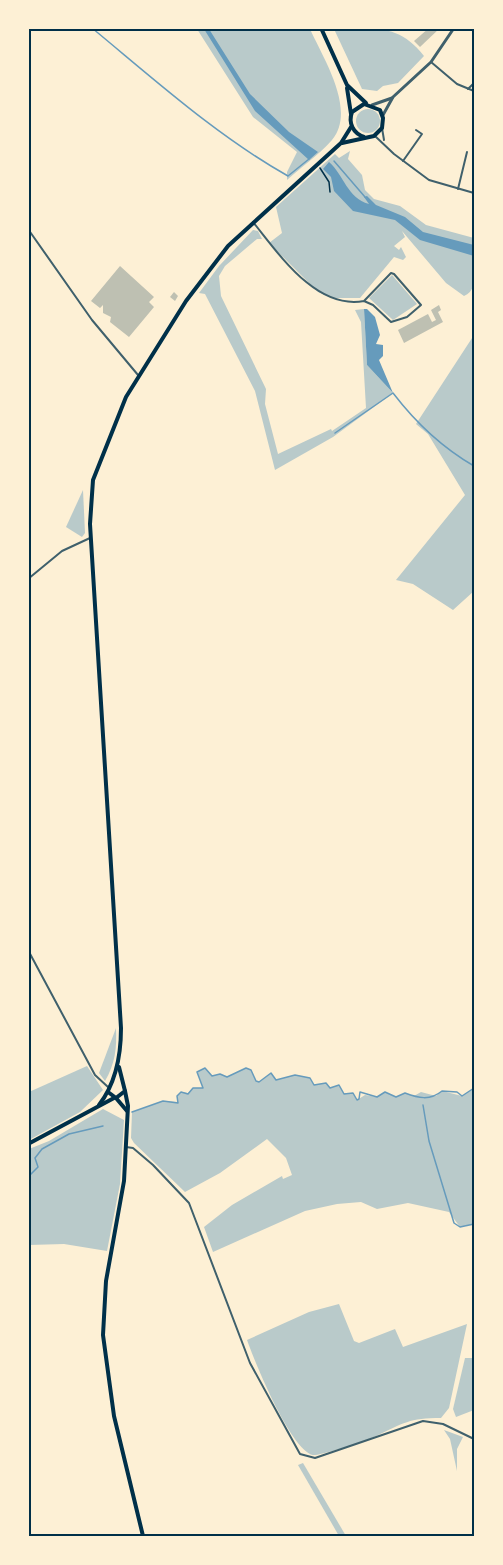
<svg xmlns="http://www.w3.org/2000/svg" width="503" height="1565" viewBox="0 0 503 1565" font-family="'PT Sans',sans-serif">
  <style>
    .green { fill: #b9caca }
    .water { fill: #669bbc }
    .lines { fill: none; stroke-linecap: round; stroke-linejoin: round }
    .stream { stroke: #669bbc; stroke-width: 1.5 }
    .building { fill: #bec0b2 }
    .path { stroke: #003049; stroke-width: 1.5 }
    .minor { stroke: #3f606c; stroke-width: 2 }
    .tertiary { stroke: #3f606c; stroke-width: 3 }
    .secondary { stroke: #003049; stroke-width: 4 }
    .primary { stroke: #003049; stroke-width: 4 }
    .neatline { fill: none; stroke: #003049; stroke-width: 2 }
  </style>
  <rect width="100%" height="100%" fill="#fdf0d5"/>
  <g class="green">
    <path d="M197 29H310C323 58 357 110 332 140 319 155 301 167 287 180V172L297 152 253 117Z"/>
    <path d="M334 29C372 28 399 23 424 56L398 83 383 86 377 91 362 89Z"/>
    <circle cx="368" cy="121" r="12"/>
    <path d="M350 151 348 159 362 175 365 190 374 199 400 206 426 225 474 238C474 255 482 289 464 296L446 283 402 231 405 237 394 246 399 250 401 247 406 257 403 260 394 257 360 298H333L318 292 269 243 282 233 276 207 335 154 339 158Z"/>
    <polygon points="253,230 258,231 262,239 257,239 225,266 219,276 221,296 266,389 265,404 278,454 331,429 332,431 366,408 361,322 355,310 364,309 367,365 393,393 333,437 275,470 255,391 205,294 199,293 219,266"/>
    <polygon points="392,275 417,304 393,320 369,298"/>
    <polygon points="474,335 474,591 453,610 413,584 396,580 465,495 428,434 416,424"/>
    <polygon points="83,490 85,533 82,537 66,527"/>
    <path d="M116 1028C117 1048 115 1064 105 1081L99 1073Z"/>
    <polygon points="87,1066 103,1090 80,1112 29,1140 29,1092"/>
    <polygon points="205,1068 212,1076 220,1074 227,1077 246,1068 251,1070 256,1081 259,1082 271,1073 276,1080 295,1075 310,1078 314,1085 326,1083 330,1088 339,1085 344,1093 353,1093 357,1100 365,1095 377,1097 385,1092 396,1097 405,1093 414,1096 421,1092 436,1096 442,1091 462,1096 474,1088 474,1224 460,1227 449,1212 408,1203 377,1209 361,1202 337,1204 305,1211 213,1252 204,1227 232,1205 282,1176 283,1179 292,1175 286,1158 267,1139 220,1173 185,1192 134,1143 131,1138 132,1112 163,1101 178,1102 177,1096 181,1092 188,1093 193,1088 203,1088 197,1072"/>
    <polygon points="103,1109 124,1120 120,1184 107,1251 64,1244 29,1245 29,1149 49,1141"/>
    <path d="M339 1304 354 1341 359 1343 395 1329 403 1347 467 1324 449 1408 441 1418C409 1418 404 1423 376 1436 365 1441 326 1454 315 1455 293 1456 254 1360 247 1340L309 1312Z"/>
    <polygon points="465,1358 474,1358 474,1410 456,1417 453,1409"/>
    <polygon points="444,1430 463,1437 457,1449 457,1471 450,1439"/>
    <polygon points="303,1463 346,1536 339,1536 298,1465"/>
  </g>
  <g class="water">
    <polygon points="204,29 209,29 250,94 289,132 318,152 309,160 255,111"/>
    <path d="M329 162C344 175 347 198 369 204L364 197 367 196 376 205 405 217 423 232 474 245V256L420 240 395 220 353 211 334 191 331 177 323 169Z"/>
    <polygon points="364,309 367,309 375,317 380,335 376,344 383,345 383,356 379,360 393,393 367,365"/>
  </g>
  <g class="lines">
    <g class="stream">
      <path d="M92 28C155 80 217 136 288 176L309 159"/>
      <polyline points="334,161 365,197"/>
      <path d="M335 433 393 393C416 423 441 447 474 466"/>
      <polyline points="423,1105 429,1141 454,1223 460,1227 474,1224"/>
      <path d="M132 1112 163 1101 178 1103 177 1096 181 1092 188 1094 193 1088H203L197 1072 205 1068 212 1076 220 1074 227 1077 246 1068 251 1070 256 1081 259 1082 271 1073 276 1080 295 1075 310 1078 314 1085 326 1083 330 1088 339 1085 344 1094 353 1093 357 1100 359 1099 360 1092 377 1097 385 1092 396 1097 405 1093C418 1098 430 1101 442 1091L457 1092 462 1096 474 1088"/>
      <polyline points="28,1177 38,1167 35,1158 42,1149 69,1134 103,1126"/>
    </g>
  </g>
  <g class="building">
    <polygon points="429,28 440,28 420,47 414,41"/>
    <polygon points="120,266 154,297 149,302 154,307 129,337 110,322 111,317 103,313 103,305 100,308 91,301"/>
    <polygon points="174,292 178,296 175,301 170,297"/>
    <polygon points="439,305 441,310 438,312 443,322 404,343 398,330 428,314 432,322 436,320 431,310"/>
  </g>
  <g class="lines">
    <polyline class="path" points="320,168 329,182 330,192"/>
    <g class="minor">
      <polyline points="431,62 457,84 474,91"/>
      <polyline points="468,89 474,83"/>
      <polyline points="382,128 384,140"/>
      <polyline points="375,136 394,154 429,180 474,193"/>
      <polyline points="403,161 422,134 416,130"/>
      <polyline points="458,189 467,152"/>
      <path d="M253 222C279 254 316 310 364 301L391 273 394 274 421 305 407 317 391 322 373 305 364 301"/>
      <polyline points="28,229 92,320 138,375"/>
      <polyline points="28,579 62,551 90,538"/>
      <polyline points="28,950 95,1075 108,1087"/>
      <polyline points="126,1147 133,1148 153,1165 189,1203 250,1363 300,1454 315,1458 423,1421 443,1424 474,1439"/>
    </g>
    <g class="tertiary">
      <polyline points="372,105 392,98"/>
      <polyline points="383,115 393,97 431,62 454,28"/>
    </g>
    <g class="secondary">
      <polyline points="125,1091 128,1106 124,1181 106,1281 103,1335 114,1416 143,1536"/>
      <polyline points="116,1098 127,1111"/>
    </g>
    <g class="primary">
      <polyline points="321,28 347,85 366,103"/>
      <polyline points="347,88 351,114"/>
      <path d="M342 143 374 136 382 128 383 118 380 110 364 104 352 112C348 123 353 133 364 137"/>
      <polyline points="108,1092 116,1098 125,1091 119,1067"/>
      <path d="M99 1105C116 1083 121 1055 121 1028L90 524 93 480 126 397 186 301 228 246 341 143 351 127"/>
      <polyline points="28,1144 114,1098"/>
    </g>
  </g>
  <rect width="503" height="1565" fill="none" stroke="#fdf0d5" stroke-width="60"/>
  <rect x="30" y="30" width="443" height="1505" class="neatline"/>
</svg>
